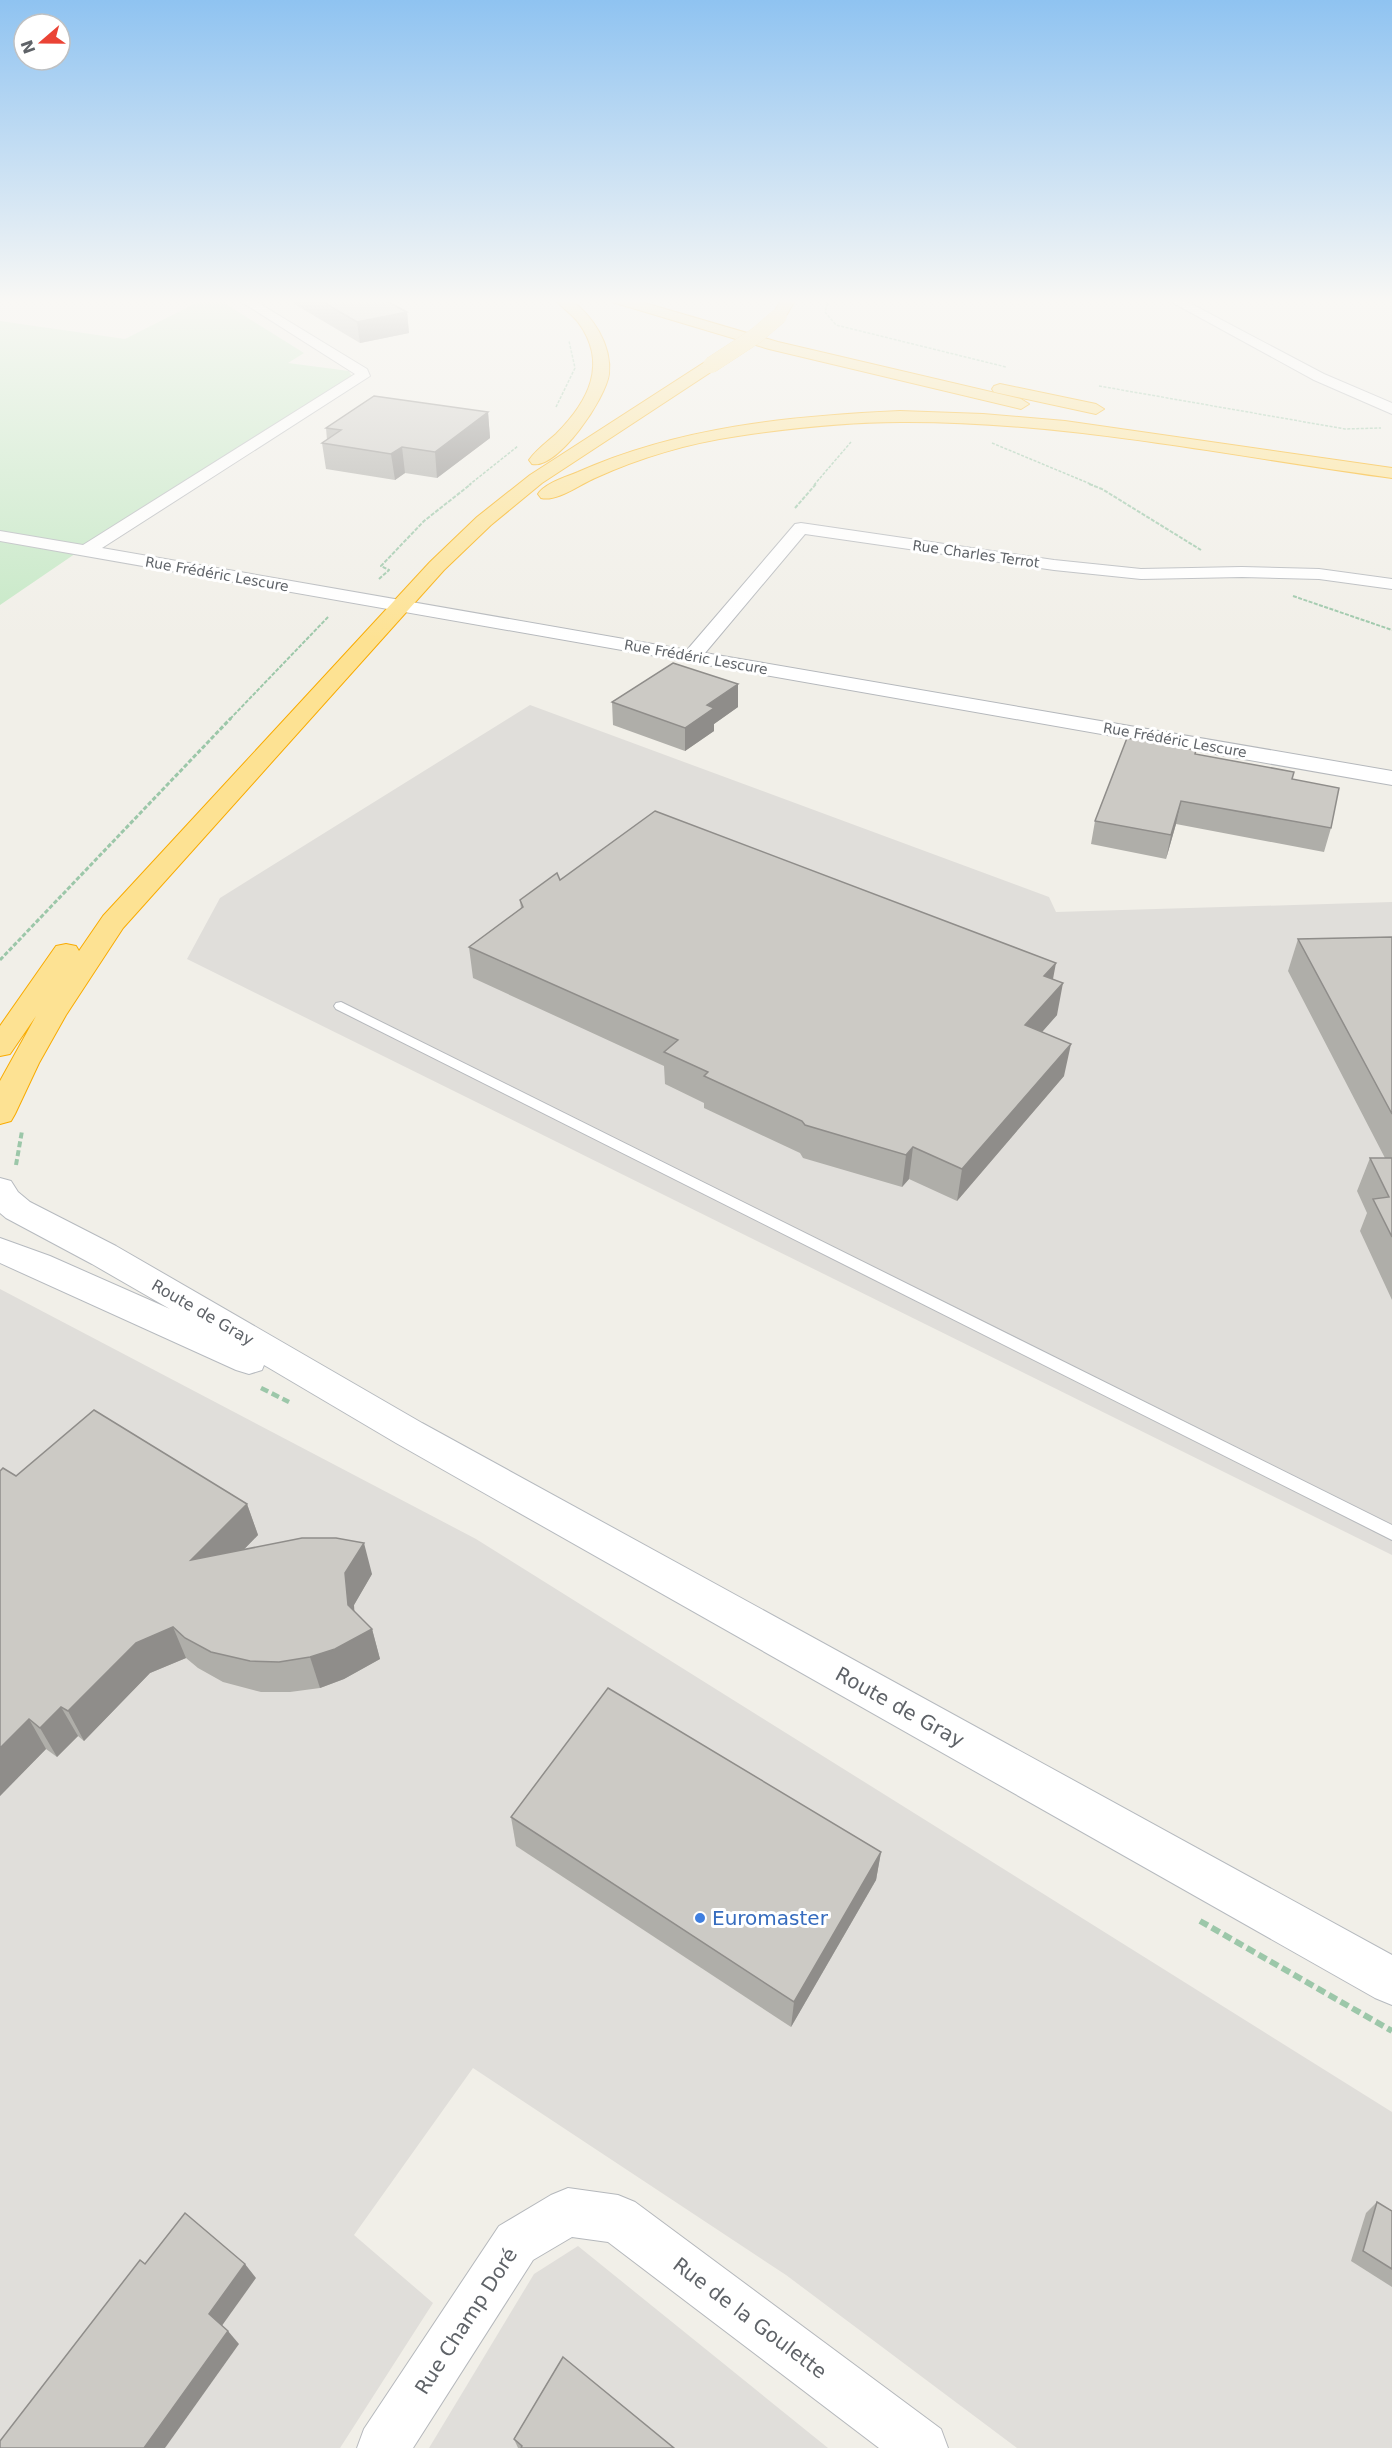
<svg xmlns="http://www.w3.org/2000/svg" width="1392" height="2448" viewBox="0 0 1392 2448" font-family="'DejaVu Sans',sans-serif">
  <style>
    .industrial { fill: #e0deda }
    .green { fill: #c5e8c5 }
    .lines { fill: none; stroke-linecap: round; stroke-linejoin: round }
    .lane-casing { stroke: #b5b8bc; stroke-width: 2 }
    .street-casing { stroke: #b5b8bc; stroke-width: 2 }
    .secondary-casing { stroke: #b6babf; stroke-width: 2 }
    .highway-casing { stroke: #f9ab00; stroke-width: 2 }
    .path-far5 { stroke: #9cc7a9; stroke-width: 1.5; stroke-dasharray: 3 1.5; stroke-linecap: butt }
    .path-far4 { stroke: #9cc7a9; stroke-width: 2; stroke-dasharray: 4 1.5; stroke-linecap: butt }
    .path-far3 { stroke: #9cc7a9; stroke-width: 3; stroke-dasharray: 4.5 2; stroke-linecap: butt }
    .path-far2 { stroke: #9cc7a9; stroke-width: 4; stroke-dasharray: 6 3; stroke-linecap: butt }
    .path-far1 { stroke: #9cc7a9; stroke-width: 4.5; stroke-dasharray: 8 4; stroke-linecap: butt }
    .path { stroke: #9cc7a9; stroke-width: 6; stroke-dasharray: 9 4.5; stroke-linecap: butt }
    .lane { fill: #fff; fill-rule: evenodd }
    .street { fill: #fff; fill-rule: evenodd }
    .secondary { fill: #fff; fill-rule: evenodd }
    .highway { fill: #fde293; fill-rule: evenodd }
    .highway-bridge-casing { stroke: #f9ab00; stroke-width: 16; stroke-linecap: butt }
    .highway-bridge { stroke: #fde293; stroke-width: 16 }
    .wall { fill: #afaea9 }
    .shaded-wall { fill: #8f8d8a }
    .building { fill: #cccac5; stroke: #8f8d8a; stroke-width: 1.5 }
    .shop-dot { fill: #3f7fe0; stroke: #fff; stroke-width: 2 }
    .labels { text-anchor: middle; stroke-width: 6; stroke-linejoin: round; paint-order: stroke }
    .far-street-label { font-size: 14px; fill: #5f6368; stroke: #fff }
    .street-label { font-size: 16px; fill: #5f6368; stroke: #fff }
    .near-street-label { font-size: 20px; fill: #5f6368; stroke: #fff }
    .near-shop-label { font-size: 20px; fill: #366cbe; stroke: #fff; text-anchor: start }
  </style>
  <rect width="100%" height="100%" fill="#f1efe8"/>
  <g class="industrial">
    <polygon points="530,705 1049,897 1056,912 1392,902 1392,1555 187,959 220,898"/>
    <polygon points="0,1289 476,1539 1392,2112 1392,2448 1017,2448 786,2275 473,2068 354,2235 433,2303 340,2448 0,2448"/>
    <polygon points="578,2246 828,2448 429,2448 534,2274"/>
  </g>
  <polygon class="green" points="204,299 221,301 304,353 288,363 349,371 352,377 107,532 0,605 0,321 125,339"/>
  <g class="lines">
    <g class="lane-casing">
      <polygon id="lane" points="341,1002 1392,1525 1392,1540 336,1009 334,1006 336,1003"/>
    </g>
    <g class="street-casing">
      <g id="street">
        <polygon points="237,299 252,299 367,369 370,376 102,548 687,650 795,524 801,523 1054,560 1141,569 1242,567 1319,569 1392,579 1392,589 1319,579 1242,577 1141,579 1054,570 805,534 705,653 1392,771 1392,785 0,541 0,531 83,545 355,374"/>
        <polygon points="1166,299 1182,299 1324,374 1392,403 1392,414 1314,380"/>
        <polygon points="568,2188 618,2195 635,2202 941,2429 948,2448 879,2448 608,2242 572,2237 533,2260 413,2448 357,2448 364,2429 499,2226 551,2195"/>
      </g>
    </g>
    <g class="secondary-casing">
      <polygon id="secondary" points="0,1178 11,1181 18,1192 30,1202 116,1246 422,1423 1392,1955 1392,2005 1375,1998 396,1443 264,1365 262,1370 249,1374 236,1370 0,1263 0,1238 50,1256 170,1309 92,1264 6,1218 0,1213"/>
    </g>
    <g class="highway-casing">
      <g id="highway">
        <path d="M555 299H570C593 316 612 345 609 374 606 398 558 470 532 464L529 460C536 450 547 442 556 434 588 402 609 364 578 322 571 313 562 308 555 299Z"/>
        <polygon points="610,299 631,299 778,342 1021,399 1029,404 1021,409 769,349 612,302"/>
        <polygon points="782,299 796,299 784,319 774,319 772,316"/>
        <polygon points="711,360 717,362 719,365 717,368 542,483 491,525 444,570 123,928 66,1015 39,1063 15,1114 11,1121 0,1124 0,1081 36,1016 10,1054 0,1056 0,1026 56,946 66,944 76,946 79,951 103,916 430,562 477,517 530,475 705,362"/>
        <polygon points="1000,384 1096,404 1104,409 1096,414 994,392 992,389 994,386"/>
        <path d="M900 411 983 414 1065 421 1392 468V478C1229 456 1066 421 901 422 846 422 792 428 738 436 689 443 639 458 595 478 579 485 557 502 541 498L538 494C545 483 566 477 578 472 679 427 790 416 900 411Z"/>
      </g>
    </g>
    <g class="path-far5">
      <polyline points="829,299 825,312 836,325 1006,367"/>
      <polyline points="1099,386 1345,429 1381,428"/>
      <polyline points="556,407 575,368 569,341"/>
      <polyline points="992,443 1093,485"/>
      <polyline points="469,485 518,446"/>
      <polyline points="814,485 851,442"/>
    </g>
    <g class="path-far4">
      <polyline points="1089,484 1102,489 1201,550"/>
      <polyline points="795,508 816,484"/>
      <polyline points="379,579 389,570 381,566 424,521 471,484"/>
      <polyline points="1293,596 1392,630"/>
      <polyline points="230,719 329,616"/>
    </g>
    <polyline class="path-far3" points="0,960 231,718"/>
    <polyline class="path-far2" points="16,1165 22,1131"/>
    <polyline class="path-far1" points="261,1388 289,1402"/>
    <polyline class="path" points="1200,1921 1392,2031"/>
    <use href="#lane" class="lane"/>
    <use href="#street" class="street"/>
    <use href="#secondary" class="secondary"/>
    <use href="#highway" class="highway"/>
    <g class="highway-bridge-casing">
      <polyline id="highway-bridge" points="711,365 757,335 779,316"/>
    </g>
    <use href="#highway-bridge" class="highway-bridge"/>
  </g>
  <g class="wall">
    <polygon points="286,299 383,299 407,312 409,333 360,343"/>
    <polygon points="488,412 490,438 437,478 405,473 395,480 326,469 322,443 327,440 326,428"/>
    <polygon points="612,702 738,707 714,724 714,731 685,751 613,725"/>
    <polygon points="1195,754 1292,779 1331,828 1324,852 1176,824 1166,859 1091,844 1095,821"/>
    <polygon points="560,880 1053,979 1057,1015 1042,1032 1064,1076 957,1201 909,1179 902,1187 803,1158 800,1153 704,1108 704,1103 665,1084 664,1066 473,978 469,947 521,909 520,900"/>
    <polygon points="1392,937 1392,1300 1360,1231 1367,1213 1357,1191 1370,1158 1385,1158 1288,971 1298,939"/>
    <polygon points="16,1476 247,1504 258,1535 244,1549 372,1574 354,1605 354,1611 372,1629 380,1659 344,1679 320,1688 290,1692 261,1692 223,1682 198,1668 186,1658 150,1673 84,1741 78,1736 57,1757 46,1749 0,1796"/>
    <polygon points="511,1817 881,1852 876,1880 791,2027 516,1846"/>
    <polygon points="1377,2202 1392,2211 1392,2287 1351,2261 1366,2213"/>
    <polygon points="514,2439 674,2448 518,2448"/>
  </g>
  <g class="shaded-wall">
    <polygon points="407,312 409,333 360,343 357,322"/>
    <polygon points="488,412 490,438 437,478 435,452"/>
    <polygon points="402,447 405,473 395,480 391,454"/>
    <polygon points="738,684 738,707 714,724 714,731 685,751 685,728 707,705"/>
    <polygon points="1181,801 1176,824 1166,859 1171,835"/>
    <polygon points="1056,963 1050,995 1044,976"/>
    <polygon points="1063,983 1057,1015 1019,1058 1025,1025"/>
    <polygon points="1071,1044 1064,1076 957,1201 962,1169"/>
    <polygon points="913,1147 909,1179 902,1187 906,1155"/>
    <polygon points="247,1504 258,1535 203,1592 191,1560"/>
    <polygon points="364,1543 372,1574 354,1605 356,1636 348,1605 345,1573"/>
    <polygon points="173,1627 186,1658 150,1673 84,1741 68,1711 136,1643"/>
    <polygon points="372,1629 380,1659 344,1679 320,1688 310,1657"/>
    <polygon points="61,1707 78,1736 57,1757 40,1728"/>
    <polygon points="29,1719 46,1749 0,1796 0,1748"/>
    <polygon points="881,1852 876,1880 791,2027 794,2002"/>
    <polygon points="245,2264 256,2278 221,2327 209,2314"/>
    <polygon points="228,2331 239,2344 165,2448 144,2448"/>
  </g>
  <g class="building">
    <polygon points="318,299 383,299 407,312 357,322"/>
    <polygon points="374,396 488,412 435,452 402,447 391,454 322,443 341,430 326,428"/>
    <polygon points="673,663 738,684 707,705 714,708 685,728 612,702"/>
    <polygon points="1127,738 1196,750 1195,754 1294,772 1292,779 1339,788 1331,828 1181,801 1171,835 1095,821"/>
    <polygon points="655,811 1056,963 1044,976 1063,983 1025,1025 1071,1044 962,1169 913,1147 906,1155 805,1125 802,1121 704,1076 708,1072 664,1052 678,1040 469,947 523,907 520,900 557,873 560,880"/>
    <polygon points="1392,937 1392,1114 1298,939"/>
    <polygon points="1370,1158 1392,1158 1392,1237 1373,1199 1389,1197"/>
    <polygon points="94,1410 247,1504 191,1560 302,1538 336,1538 364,1543 345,1573 348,1605 372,1629 335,1649 310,1657 279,1662 250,1661 211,1652 185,1638 173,1627 136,1643 68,1711 61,1707 40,1728 29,1719 0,1748 0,1471 3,1468 16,1476"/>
    <polygon points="608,1688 881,1852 794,2002 511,1817"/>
    <polygon points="1377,2202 1392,2211 1392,2269 1363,2251"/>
    <polygon points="185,2213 245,2264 209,2314 228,2331 144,2448 0,2448 0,2441 140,2260 145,2264"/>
    <polygon points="563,2357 674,2448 521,2448 522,2446 514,2439"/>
  </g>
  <linearGradient id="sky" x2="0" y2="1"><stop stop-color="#8fc3f1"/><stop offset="0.47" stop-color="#f9f8f5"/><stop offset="1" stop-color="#f9f8f5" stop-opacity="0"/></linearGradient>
  <rect width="1392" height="641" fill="url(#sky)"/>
  <circle class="shop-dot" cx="700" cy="1918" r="6"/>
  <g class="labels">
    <g class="far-street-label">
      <text transform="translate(976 554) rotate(8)" y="5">Rue Charles Terrot</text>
      <text transform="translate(217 574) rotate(10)" y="5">Rue Frédéric Lescure</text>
      <text transform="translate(696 657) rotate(10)" y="5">Rue Frédéric Lescure</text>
      <text transform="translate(1175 740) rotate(10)" y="5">Rue Frédéric Lescure</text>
    </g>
    <g class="street-label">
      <text transform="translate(203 1312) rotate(30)" y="6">Route de Gray</text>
    </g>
    <g class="near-street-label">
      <text transform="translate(900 1707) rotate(29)" y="7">Route de Gray</text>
      <text transform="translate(750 2318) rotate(37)" y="7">Rue de la Goulette</text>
      <text transform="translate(466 2321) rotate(-57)" y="7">Rue Champ Doré</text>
    </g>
    <g class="near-shop-label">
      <text x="712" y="1925">Euromaster</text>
    </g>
  </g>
  <g transform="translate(42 42) rotate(250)"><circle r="28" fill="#ffffff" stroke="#bfc1c3" stroke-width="1.5"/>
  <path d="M0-4.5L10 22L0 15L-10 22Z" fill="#ea4335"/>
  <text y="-9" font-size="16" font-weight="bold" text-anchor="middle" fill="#5f6368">N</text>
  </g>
</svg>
